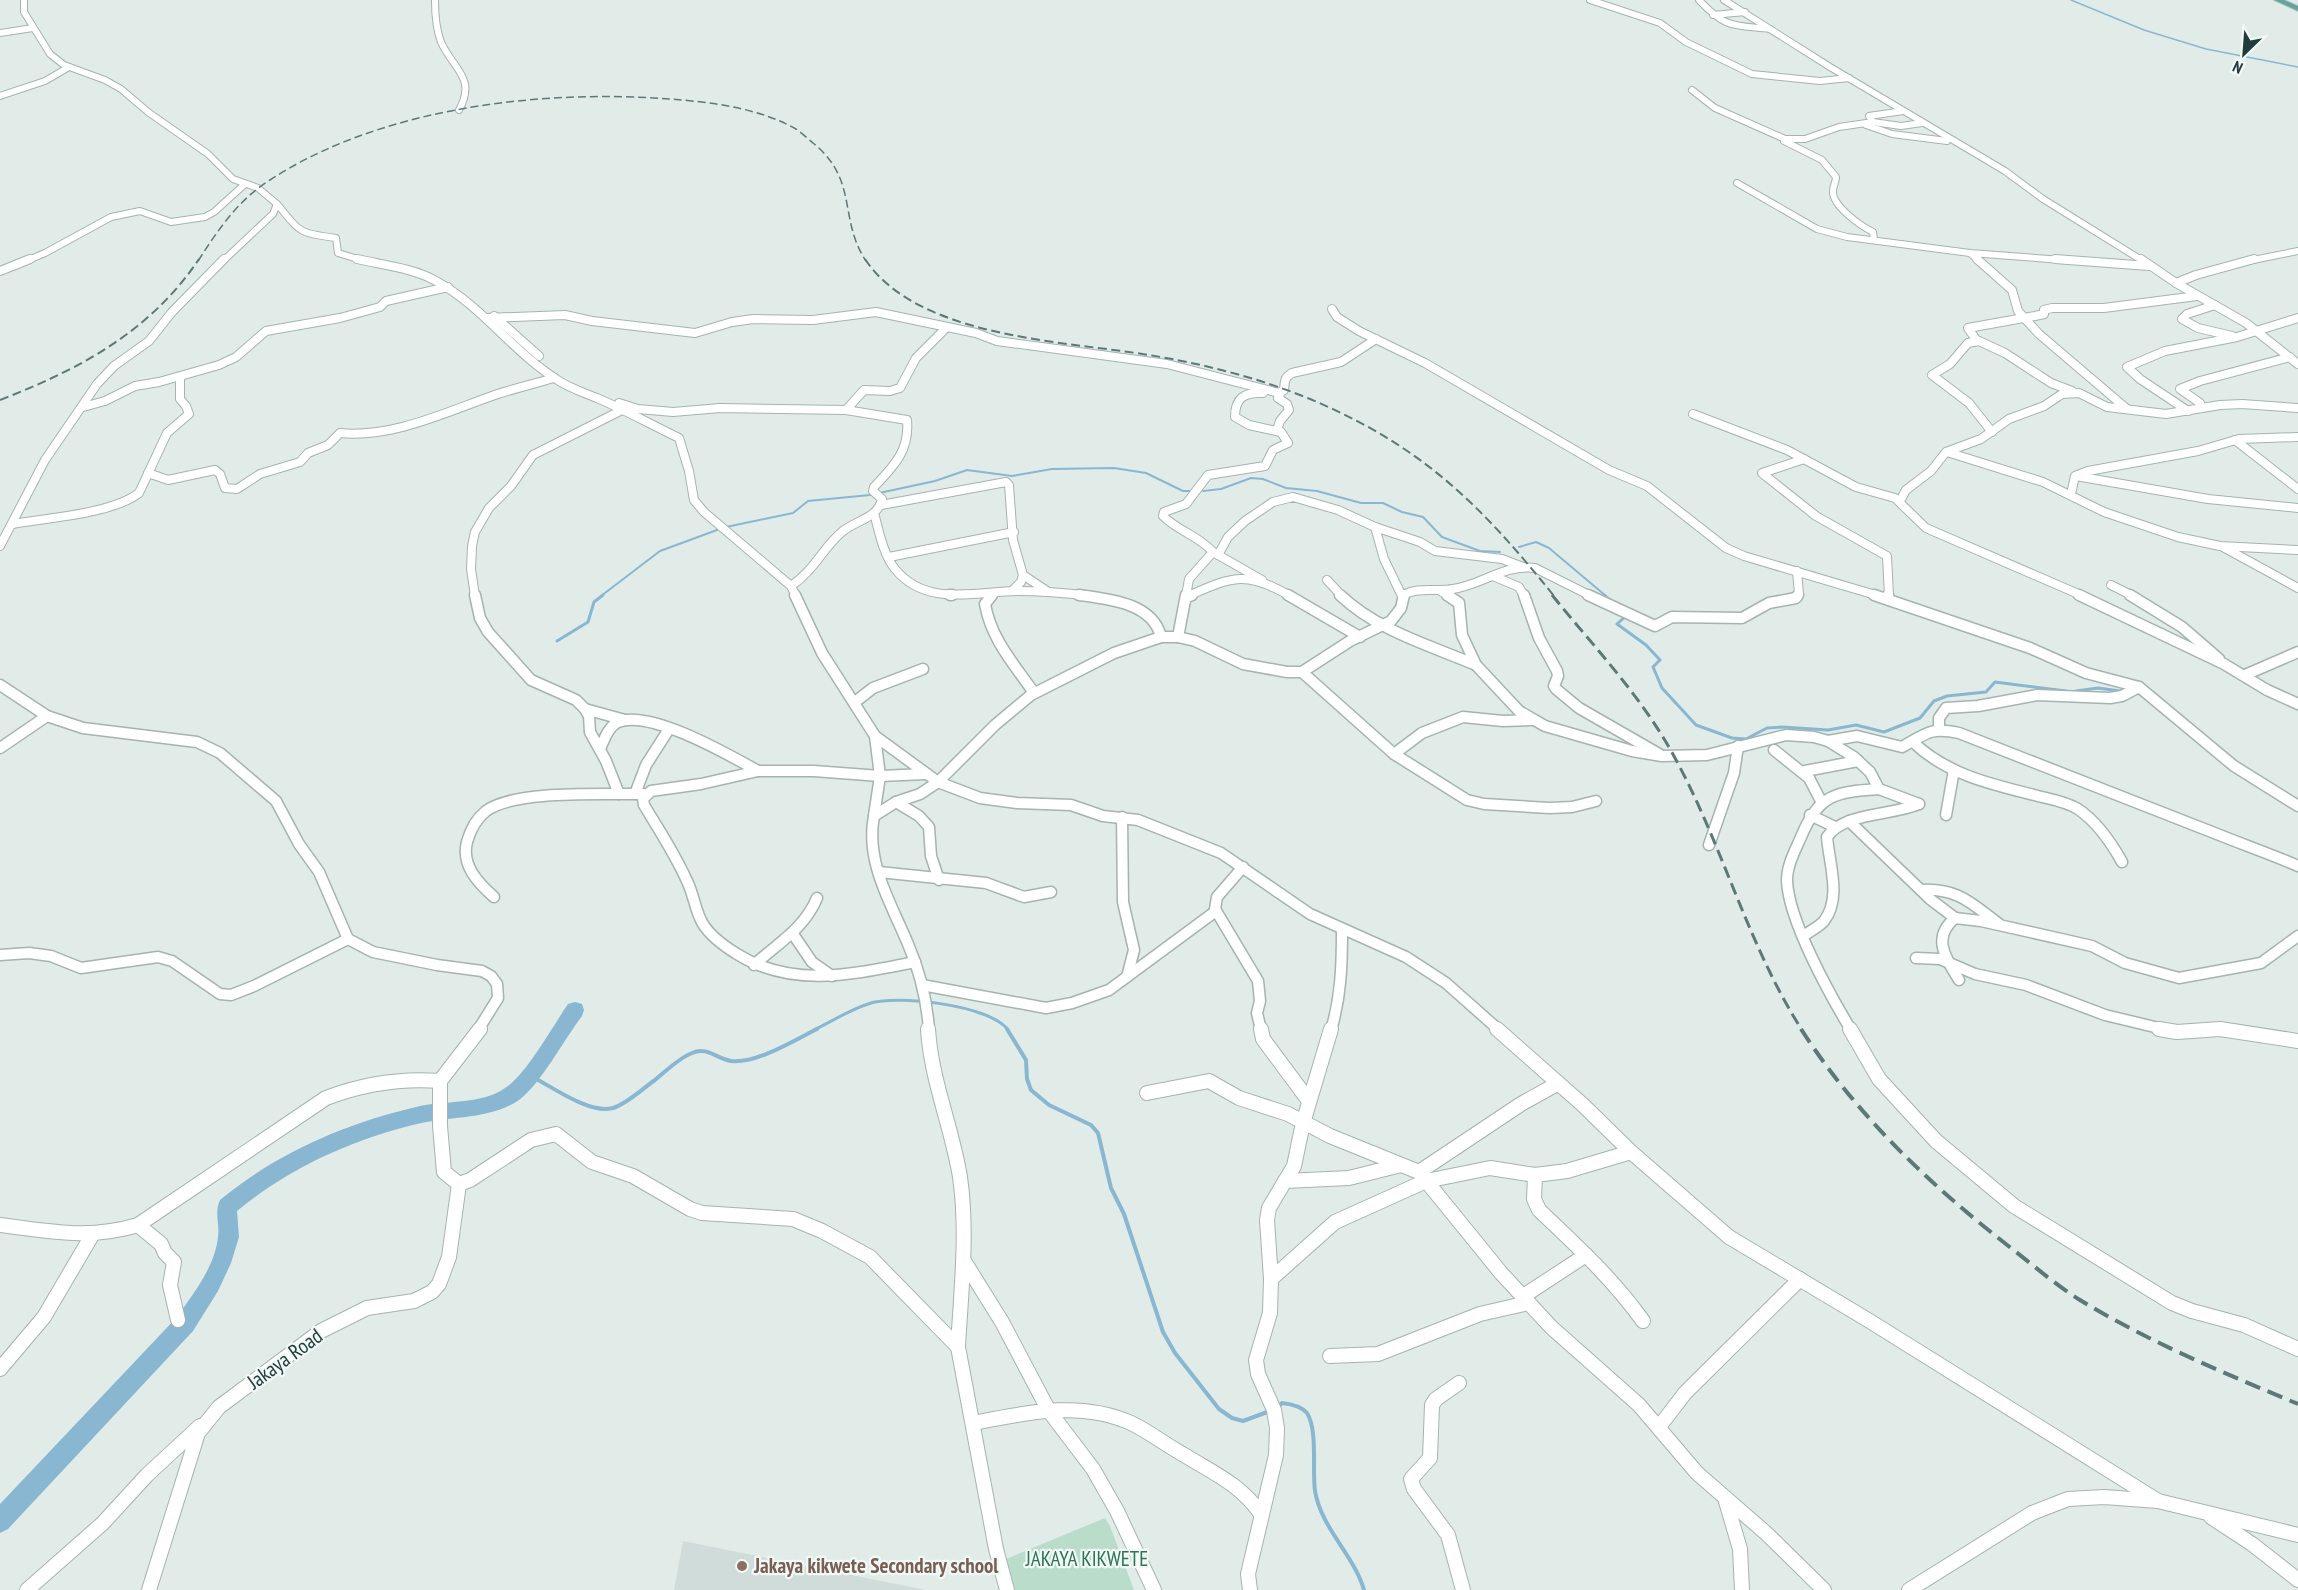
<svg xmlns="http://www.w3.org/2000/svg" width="2298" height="1590" viewBox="0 0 2298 1590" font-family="'PT Sans Narrow',sans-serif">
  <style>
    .built { fill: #d0dcd9 }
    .green { fill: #baddcb }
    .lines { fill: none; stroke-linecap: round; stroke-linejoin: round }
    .stream-far3 { stroke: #89b7d1; stroke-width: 1.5 }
    .stream-far2 { stroke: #89b7d1; stroke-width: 2 }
    .stream-far1 { stroke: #89b7d1; stroke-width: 3 }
    .stream { stroke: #89b7d1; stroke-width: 4 }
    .river { fill: #89b7d1; fill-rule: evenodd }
    .minor-far3-casing { stroke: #a4b4b1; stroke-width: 8 }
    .minor-far2-casing { stroke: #a4b4b1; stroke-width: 10 }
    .minor-far1-casing { stroke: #a4b4b1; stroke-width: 13 }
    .minor-casing { stroke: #a4b4b1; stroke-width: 16 }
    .major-casing { stroke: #c1c9c8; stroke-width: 2 }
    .minor-far3 { stroke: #fff; stroke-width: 6 }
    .minor-far2 { stroke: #fff; stroke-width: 8 }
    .minor-far1 { stroke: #fff; stroke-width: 10 }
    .minor { stroke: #fff; stroke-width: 14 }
    .major { fill: #66a29e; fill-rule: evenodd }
    .rail-far3 { stroke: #5c7877; stroke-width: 1.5; stroke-dasharray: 8 4; stroke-linecap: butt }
    .rail-far2 { stroke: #5c7877; stroke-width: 2; stroke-dasharray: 9 4.5; stroke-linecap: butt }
    .rail-far1 { stroke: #5c7877; stroke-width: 3; stroke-dasharray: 12 6; stroke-linecap: butt }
    .rail { stroke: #5c7877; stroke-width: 4; stroke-dasharray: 16 8; stroke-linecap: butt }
    .education-dot { fill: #8d6e63; stroke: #f2f8f6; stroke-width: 2 }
    .labels { text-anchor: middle; stroke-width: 4.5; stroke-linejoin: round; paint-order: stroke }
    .near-street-label { font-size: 21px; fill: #213d3b; stroke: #f2f8f6 }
    .near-park-label { font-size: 21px; fill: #2b7456; stroke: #f2f8f6 }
    .near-education-label { font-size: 21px; font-weight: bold; fill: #785e54; stroke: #f2f8f6; text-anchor: start }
  </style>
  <rect width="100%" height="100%" fill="#e1ece9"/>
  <polygon class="built" points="683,1541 926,1590 674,1590"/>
  <polygon class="green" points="1105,1518 1110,1526 1134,1590 1015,1590 1006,1559"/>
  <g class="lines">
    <polyline class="stream-far3" points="2071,0 2144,30 2206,49 2298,67"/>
    <g class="stream-far2">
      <polyline points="1203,491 1221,489 1251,478 1263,479 1286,488 1317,491 1361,503 1383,503 1402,512 1423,517 1442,537 1480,551 1500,552"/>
      <polyline points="726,527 793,513 808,501 870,495 935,481 967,470 1012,476 1052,469 1114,468 1146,473 1183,491 1192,491"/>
      <polyline points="1519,547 1536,542 1549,548 1606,596"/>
      <polyline points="601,596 660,551 717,530"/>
    </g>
    <g class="stream-far1">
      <polyline points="1604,595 1610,600"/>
      <polyline points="1626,616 1617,624 1646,645 1660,660 1653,667 1662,688 1696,725 1732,738 1746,739 1767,728 1782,727 1828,730 1856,725 1884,732 1920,718 1934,701 1947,696 1986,692 1995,682 2066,691"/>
      <polyline points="557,641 588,622 594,602 603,595"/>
      <polyline points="2076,691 2098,688 2120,691"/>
      <path d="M814 1030C831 1022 849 1010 868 1004 895 994 991 1005 1008 1030"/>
    </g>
    <g class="stream">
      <polyline points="1007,1029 1026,1060 1027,1079 1031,1090 1049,1105 1091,1125 1098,1133 1111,1188 1124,1214 1163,1332 1175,1353 1219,1409 1232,1418 1243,1421 1270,1411"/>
      <path d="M529 1075C551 1086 590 1115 613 1108 628 1103 642 1089 655 1080 666 1071 679 1058 692 1053 707 1046 717 1059 731 1061 756 1064 795 1040 817 1029"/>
      <path d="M1278 1407 1282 1403C1291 1404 1301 1406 1307 1413 1318 1430 1312 1471 1315 1491 1321 1528 1354 1555 1364 1590"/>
    </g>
    <path class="river" d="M575 1002 582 1004 584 1010 582 1016C565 1038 540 1085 519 1100 490 1120 450 1116 417 1124 351 1140 289 1168 237 1211L239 1237 231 1263 218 1291 193 1331 8 1529 0 1533V1504L177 1317C194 1293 215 1266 218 1237 220 1224 214 1213 220 1200 277 1153 344 1124 416 1107 444 1100 481 1105 505 1088 527 1074 552 1027 568 1004Z"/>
    <g class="minor-far3-casing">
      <g id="minor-far3">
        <polyline points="24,0 24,12 50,54 64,65 105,80 121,89 148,112 208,154 233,179 258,188 277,204 273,214 223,261"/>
        <path d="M435 0C435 14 436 29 441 42 453 69 477 78 459 110"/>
        <polyline points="1590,0 1660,23 1686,42 1752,74 1820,81 1849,78"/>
        <path d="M1699 0C1726 29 1733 25 1770 29"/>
        <polyline points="1724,0 1830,67 2005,171 2043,199 2143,261"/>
        <polyline points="1713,15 1745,12"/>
        <polyline points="0,33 33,28"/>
        <polyline points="1692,90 1715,108 1785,139 1805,139 1839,127 1873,122 1901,126 1922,123"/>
        <polyline points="0,96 45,81 69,67"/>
        <polyline points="1873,122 1869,116 1903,111"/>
        <polyline points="1866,125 1892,134 1947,141"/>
        <path d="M1784 141 1822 160 1836 177C1836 182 1833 186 1833 191 1832 206 1861 226 1873 232L1874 240"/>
        <polyline points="1737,183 1817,229 1847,237 1970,253 2076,261"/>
        <path d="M277 204C301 233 298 233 336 238L338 253 364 261"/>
        <polyline points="1970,253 1979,261"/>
        <polyline points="26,261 45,253 111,217 140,211 171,222 205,217 214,212 245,184"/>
        <polyline points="2248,261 2298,251"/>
      </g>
    </g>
    <g class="minor-far2-casing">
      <g id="minor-far2">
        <path d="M357 259C383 265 413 268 436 281 482 306 512 351 556 379 569 388 582 392 597 398 625 410 652 425 679 438L689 471 694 500 704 512 791 586 796 596"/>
        <polyline points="1977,259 2012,290 2018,311 2039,334 2127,409"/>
        <polyline points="2055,259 2149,266"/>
        <polyline points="2141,259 2176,283 2246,323 2298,364"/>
        <polyline points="0,271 30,259"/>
        <polyline points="2176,283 2196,275 2254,259"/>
        <polyline points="2215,305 2187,314 2182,319 2198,328 2232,336"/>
        <polyline points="1332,309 1337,317 1359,331 1425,363 1609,470 1647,486 1726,548 1744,556 1879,596"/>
        <polyline points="494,316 539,356"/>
        <path d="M487 318 565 315 592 321 695 333 732 322 753 319 813 320 876 312 976 333 997 341 1167 364 1279 393 1284 390C1285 381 1284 378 1292 373L1341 362 1376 339"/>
        <polyline points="1977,341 1968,328 2035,316 2044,314 2044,310 2052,308 2104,308 2197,296"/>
        <path d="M619 403 638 409 673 412 720 408 846 410 907 420C910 451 893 467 874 487L873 491 882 499C878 518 857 520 843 531 823 547 815 570 791 586"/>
        <polyline points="83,407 105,401 135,386 159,382 219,365 236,357 266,331 340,318 380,307 386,301 448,287"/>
        <polyline points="2202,408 2200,403 2180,389 2200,381 2290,357"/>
        <polyline points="846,410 864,390 890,391 900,388 916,358 946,328"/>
        <polyline points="2188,411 2140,379 2127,367 2165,351 2237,337 2298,318"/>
        <polyline points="1693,414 1787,450 1856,487 1895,498 1926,528 2083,596"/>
        <polyline points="1277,430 1280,421 1289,410 1287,404 1278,398 1281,392"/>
        <polyline points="1992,432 1969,403 1932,375 1950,364 1968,343 1979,341 2005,353 2051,383 2072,391"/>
        <polyline points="2235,440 2298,489"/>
        <polyline points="1947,452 2043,482 2104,512 2178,537 2220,546 2298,550"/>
        <polyline points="1804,459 1762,473 1816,516 1887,556 1889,596"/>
        <path d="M148 473 168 480 215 470 220 474 225 488 237 489 260 474 300 462 308 453 328 445 340 433C392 438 444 413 492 396 512 389 533 384 554 378"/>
        <polyline points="2076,476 2208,499 2298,508"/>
        <polyline points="2071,494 2075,476 2088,471 2198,451 2239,439 2298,437"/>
        <polyline points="1900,501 1906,490 1931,471 1946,452 1981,439 2009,419 2044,406 2062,394 2079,393 2107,407 2166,414 2220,405 2242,404 2298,408"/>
        <polyline points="881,505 1006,482 1009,485 1013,540 1023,575 1021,582 1012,591"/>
        <path d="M874 513C879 531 883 554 895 569 926 607 975 592 1016 591 1041 591 1066 593 1090 596"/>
        <path d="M12 524C46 518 112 514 139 493L167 433 189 414 186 406 180 399V377"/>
        <polyline points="1375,527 1384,559 1402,596"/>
        <polyline points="0,546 45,460 97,384 114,366 149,341 172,312 224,259"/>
        <polyline points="2223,547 2298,588"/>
        <polyline points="1213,552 1262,580"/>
        <polyline points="1218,555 1228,537 1245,521 1273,502 1293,497 1338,510 1375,527 1420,542 1435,551 1502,559 1523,567"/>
        <polyline points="889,557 1014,532"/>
        <polyline points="1797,571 1799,594 1797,596"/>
        <polyline points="1023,575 1047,591"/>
        <polyline points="1493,576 1519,587 1524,596"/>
        <polyline points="1327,580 1342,596"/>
        <polyline points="2111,585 2133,596"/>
        <polyline points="1442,592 1449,596"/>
        <polyline points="475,596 471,569 472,546 475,532 489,508 511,486 533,455 622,410"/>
        <polyline points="991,596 993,594"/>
        <path d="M1186 596 1189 579 1213 552C1199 536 1178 531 1163 516L1164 512 1186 504 1208 475 1265 466 1273 450 1288 443 1281 432 1249 425 1235 417C1235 398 1244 392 1263 393"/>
        <path d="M1188 596C1232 577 1245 570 1290 596"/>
        <path d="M1402 596C1417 586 1436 592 1453 589 1482 585 1504 564 1535 568L1591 596"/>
      </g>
    </g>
    <g class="minor-far1-casing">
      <g id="minor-far1">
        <polyline points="475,595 480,618 488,632 531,680 576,700 585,709 589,716 590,732 606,761 619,794"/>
        <polyline points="795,595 822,653 875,736 938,782 980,798 1017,803 1071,805 1103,816 1138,820 1221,853 1310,914 1406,957 1446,983 1499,1030"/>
        <polyline points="950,595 952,595"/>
        <path d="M992 595 985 604C991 639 1014 664 1034 693"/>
        <path d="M1079 595C1109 599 1153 603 1161 637"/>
        <polyline points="1288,595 1360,637"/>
        <path d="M1340 595C1378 631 1429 645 1476 665"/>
        <polyline points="1447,595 1459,603 1462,635 1476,665 1519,711 1545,726 1632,751 1662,756 1707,755 1786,735 1814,737 1828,741 1854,757 1870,772 1879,789 1919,804"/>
        <polyline points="1524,595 1539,638 1557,671 1558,676 1554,686 1556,689 1579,708 1659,754"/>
        <polyline points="1588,595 1655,626 1672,617 1742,618 1769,603 1796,598 1798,595"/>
        <polyline points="1874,595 2030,648 2086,673 2139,687 2234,766 2298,806"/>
        <polyline points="1888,595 1889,600"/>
        <polyline points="2079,595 2224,664 2267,690 2298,704"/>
        <polyline points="2130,595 2182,627 2219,659"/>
        <polyline points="1187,597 1192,595"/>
        <polyline points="1178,637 1186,595"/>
        <polyline points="1302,672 1394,754 1467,800 1484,804 1549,808 1572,807 1596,801"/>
        <polyline points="2245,675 2298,652"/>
        <polyline points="0,685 47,716 83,728 197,742 220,753 276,801 299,844 319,872 348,939 373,952 437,965 482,971 491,976 497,984 498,998 478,1030"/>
        <polyline points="855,702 873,688 923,669"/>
        <polyline points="585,709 625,720"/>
        <polyline points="1939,729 1939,718 1946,708 1978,706 2037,695 2110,698 2122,696 2139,687"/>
        <path d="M1828 741 1857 736 1902 747C1927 733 1930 727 1959 733 2045 766 2131 800 2217 834 2244 845 2271 854 2298 866"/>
        <path d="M1913 742C1946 774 1990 784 2034 795 2049 799 2065 801 2078 809 2097 822 2111 842 2122 862"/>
        <polyline points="0,748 47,716"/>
        <path d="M600 749C604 740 608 727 618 722 650 709 729 755 758 771"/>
        <polyline points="1774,750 1809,778 1822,803"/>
        <polyline points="1394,754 1422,733 1463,717 1503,721 1532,720"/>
        <polyline points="1805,771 1858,761"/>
        <polyline points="635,794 646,765 669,729"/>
        <polyline points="896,802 919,816 929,827 931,856 939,880"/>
        <polyline points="1810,815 1835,827"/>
        <polyline points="1946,815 1954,770"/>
        <polyline points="874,816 880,776 875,736"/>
        <polyline points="1122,817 1123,902 1134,950 1127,977"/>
        <polyline points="1849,821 1930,899 1955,918"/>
        <polyline points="1709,845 1734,773 1738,746"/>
        <polyline points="1243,867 1217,897 1215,909 1258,981 1260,1001 1257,1013 1261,1030"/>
        <polyline points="879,872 986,883 1024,897 1051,892"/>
        <path d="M1921 890C1958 888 1971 903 1999 924"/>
        <path d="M494 897C478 883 461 865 467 842 470 831 476 819 486 811 516 789 608 795 646 794"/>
        <polyline points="793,934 812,962 832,976"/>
        <path d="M1805 935C1811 930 1819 927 1824 921 1842 898 1829 863 1827 837 1844 812 1891 816 1919 804"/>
        <polyline points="0,955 29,953 51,956 81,968 158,957 172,961 220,994 231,995 254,986 348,939"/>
        <polyline points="1916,958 1940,959 1975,974 2026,985 2105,1015 2167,1030"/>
        <path d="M915 962C854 974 793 989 737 954 724 946 711 937 703 924 695 911 694 895 687 881 675 854 659 830 644 805L643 799 651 791 701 784 758 771H814L880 776 926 774"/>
        <path d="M754 965C778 943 804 929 817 898"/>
        <path d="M1959 980C1946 958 1931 938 1955 918L1981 921 2092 946 2125 963 2179 978 2261 963 2298 936"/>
        <polyline points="922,985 1046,1008 1072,1003 1109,990 1216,911"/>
        <path d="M929 1030C927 1001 920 972 908 944 891 903 865 862 874 816L896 802 920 794 938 782 995 725 1031 695 1114 653 1161 637H1178L1195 641 1243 664 1287 672H1302L1350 641 1391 621 1401 608 1404 595"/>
        <path d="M1331 1030C1341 997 1342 965 1342 930"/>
        <path d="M1851 1030C1830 995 1788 920 1787 880 1787 865 1795 851 1801 837 1819 794 1835 792 1879 789"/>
        <polyline points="2202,1030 2228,1030"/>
      </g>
    </g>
    <g class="minor-casing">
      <g id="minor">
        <polyline points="480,1029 440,1081 440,1126 444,1172 459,1184 470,1180 531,1140 556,1134 592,1162 633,1176 690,1209 702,1213 793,1219 822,1231 870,1257 958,1347 996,1549 1007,1590"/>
        <path d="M928 1029C931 1080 952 1127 960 1177 968 1233 961 1291 958 1347"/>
        <polyline points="1261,1029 1263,1039 1309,1101"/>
        <polyline points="1497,1029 1583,1105 1631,1152 1729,1237 1868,1320 2158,1501"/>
        <polyline points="1850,1029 1879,1079 1936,1141 2014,1206 2172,1303 2192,1311 2244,1325 2298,1349"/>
        <polyline points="2159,1029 2177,1032 2220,1029 2298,1041"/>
        <polyline points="1147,1093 1209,1081 1239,1098 1288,1114 1330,1136 1419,1172 1501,1273 1551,1327 1639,1405 1697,1473 1767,1534 1824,1590"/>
        <polyline points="1419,1172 1521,1104 1557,1084"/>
        <path d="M1535 1175 1534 1199 1539 1210C1576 1245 1613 1279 1643 1321"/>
        <polyline points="1285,1181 1349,1178 1401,1165"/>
        <path d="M0 1225C50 1231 88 1240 138 1225L326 1098C363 1084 400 1078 440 1081"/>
        <polyline points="138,1225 161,1244 165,1253 174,1262 170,1285 178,1320"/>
        <polyline points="964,1261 1002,1322 1049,1411 1093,1469 1117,1511 1154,1590"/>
        <polyline points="1271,1279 1335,1222 1426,1181 1490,1168 1535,1175 1567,1171 1631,1152"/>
        <polyline points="1522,1297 1586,1255"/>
        <polyline points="1330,1356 1378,1354 1480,1314 1528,1303"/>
        <polyline points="0,1369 44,1317 91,1237"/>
        <polyline points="1459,1383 1436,1399 1432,1405 1430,1458 1411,1479 1414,1489 1448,1535 1463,1590"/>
        <path d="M973 1423C1025 1413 1080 1400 1131 1423 1150 1432 1167 1446 1186 1456 1215 1474 1241 1485 1261 1514"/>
        <polyline points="1659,1427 1685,1393 1800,1279"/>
        <polyline points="1725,1498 1740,1549 1742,1590"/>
        <polyline points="2211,1517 2252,1544 2298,1580"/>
        <polyline points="27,1590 103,1523 147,1475 200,1426"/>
        <polyline points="149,1590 198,1433 219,1407 321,1331 367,1308 414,1301 432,1292 439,1284 449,1257 459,1184"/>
        <polyline points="1250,1590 1248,1574 1276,1455 1277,1428 1274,1410 1258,1374 1256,1360 1270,1313 1271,1279 1267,1220 1269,1208 1294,1166 1303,1123 1331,1029"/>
        <polyline points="1909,1590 2032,1513 2068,1499 2104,1497 2158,1501 2298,1535"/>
      </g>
    </g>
    <g class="major-casing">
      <polygon id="major" points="2274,0 2284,0 2298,6 2298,11"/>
    </g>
    <use href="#minor-far3" class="minor-far3"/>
    <use href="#minor-far2" class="minor-far2"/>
    <use href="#minor-far1" class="minor-far1"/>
    <use href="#minor" class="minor"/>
    <use href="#major" class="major"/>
    <path class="rail-far3" d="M198 261C218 230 238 200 270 180 380 108 540 89 669 99 711 102 759 108 796 129 802 133 808 139 813 143 859 180 838 219 866 261"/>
    <g class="rail-far2">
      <path d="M865 259C917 338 1065 341 1149 355 1204 364 1259 378 1310 399 1422 446 1480 504 1554 596"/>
      <path d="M0 400C80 369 150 332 199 259"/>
    </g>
    <path class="rail-far1" d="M1552 595C1595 648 1643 698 1675 758 1723 846 1748 946 1802 1030"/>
    <path class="rail" d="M1801 1029C1857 1116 1930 1185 2011 1248 2034 1266 2056 1285 2080 1300 2149 1342 2224 1373 2298 1404"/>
  </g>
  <circle class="education-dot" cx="742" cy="1566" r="6"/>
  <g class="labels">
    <g class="near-street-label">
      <text transform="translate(285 1359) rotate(-36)" y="7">Jakaya Road</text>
    </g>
    <g class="near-park-label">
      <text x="1087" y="1566">JAKAYA KIKWETE</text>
    </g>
    <g class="near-education-label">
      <text x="754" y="1573">Jakaya kikwete Secondary school</text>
    </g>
  </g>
  <g transform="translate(2244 54) rotate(205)" stroke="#f2f8f6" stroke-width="4.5" paint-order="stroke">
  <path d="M0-4.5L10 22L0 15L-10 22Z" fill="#213d3b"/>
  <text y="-9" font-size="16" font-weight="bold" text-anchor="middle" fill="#213d3b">N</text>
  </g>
</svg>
